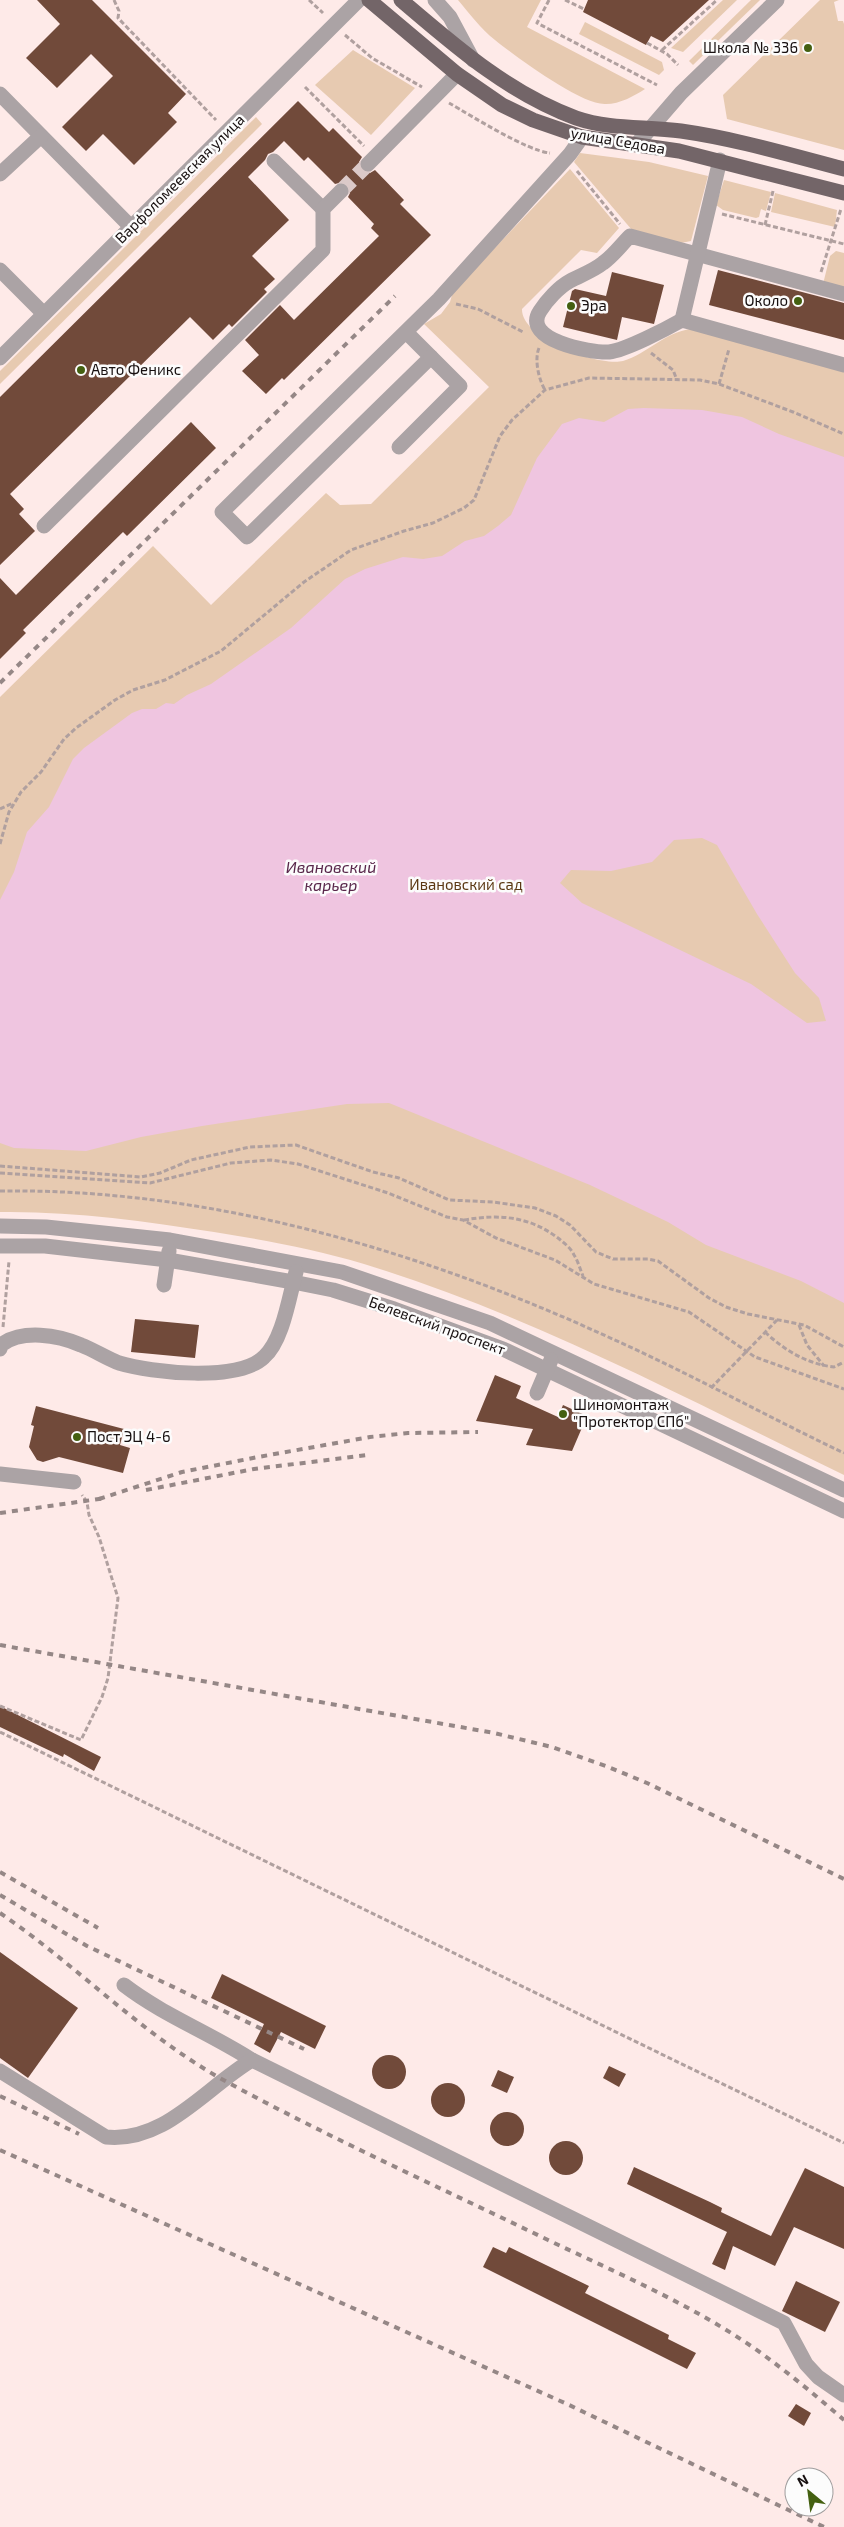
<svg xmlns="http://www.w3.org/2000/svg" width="844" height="2527" viewBox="0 0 844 2527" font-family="'Exo 2',sans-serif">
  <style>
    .green { fill: #e7cab1 }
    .water { fill: #efc5e0; fill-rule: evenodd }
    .building { fill: #714a3a }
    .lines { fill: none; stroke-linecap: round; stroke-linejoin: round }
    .minor-tunnel { stroke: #dbc9c8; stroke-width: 15; stroke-dasharray: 15 8; stroke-linecap: butt }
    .path { stroke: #b0a09f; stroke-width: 3; stroke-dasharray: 5 2.5; stroke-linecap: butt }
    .minor { stroke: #aba3a5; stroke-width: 15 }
    .major { stroke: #736568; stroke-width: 15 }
    .rail { stroke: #958786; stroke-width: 4; stroke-dasharray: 6 6; stroke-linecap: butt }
    .poi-dot { fill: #446011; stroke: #fcfcfc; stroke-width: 2 }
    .labels { text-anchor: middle; stroke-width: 5; stroke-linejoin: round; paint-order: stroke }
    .poi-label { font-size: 15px; fill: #171010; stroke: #fcfcfc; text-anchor: start }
    .street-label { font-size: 15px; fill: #171010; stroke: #fcfcfc }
    .park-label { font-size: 15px; fill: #5b3813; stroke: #fcfcfc }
    .water-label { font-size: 16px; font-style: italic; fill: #59274b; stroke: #fcfcfc }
  </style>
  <rect width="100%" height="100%" fill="#feeae8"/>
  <g class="green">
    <path d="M458 0H541L527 27 645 89C634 96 620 104 606 104 582 106 515 56 495 40 481 29 469 13 458 0Z"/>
    <polygon points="723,0 737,0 683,52 671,48"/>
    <polygon points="751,0 760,0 693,65 689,61"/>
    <polygon points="820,0 839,0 834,2 838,21 843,21 844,24 844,150 727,119 723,95"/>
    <polygon points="585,22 662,62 664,70 659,75 579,34"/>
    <polygon points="353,50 415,88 371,135 315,85"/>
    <polygon points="256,117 262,124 0,384 0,371"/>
    <polygon points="580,153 649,162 708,176 691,241 681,243 632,230 574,162"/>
    <path d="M570 169 619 228 597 253 581 250 522 309C521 339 599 367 623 361 647 354 665 332 691 329L844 370V1475C687 1399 531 1315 364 1264 315 1249 264 1240 214 1232 143 1221 72 1211 0 1212V697L153 546 211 605 326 493 340 505 371 504 489 387 424 324 441 314 450 302 452 295 470 274Z"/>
    <polygon points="724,180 771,192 766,211 761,209 759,217 756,218 723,210 716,205"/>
    <polygon points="775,193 837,210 835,227 771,212"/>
    <polygon points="836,251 844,253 844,289 823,284 830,256"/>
  </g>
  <path class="water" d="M644 408 702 410 742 417 779 434 844 457V1303L801 1281 706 1245 668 1222 590 1185 389 1103 347 1104 202 1126 141 1137 86 1151 14 1148 0 1143V900L14 872 27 832 49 807 73 759 84 748 132 713 142 709H156L166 703 174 704 187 695 211 684 291 628 345 579 365 569 403 557 423 559 442 556 465 541 484 536 498 526 511 515 537 458 562 424 579 418 604 422 628 409ZM702 838 717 845 757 914 795 973 819 998 826 1021 807 1023 751 984 582 903 560 883 571 870 611 871 652 862 674 840Z"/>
  <g class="building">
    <polygon points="37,0 92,0 186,94 168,113 177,122 134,165 103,134 86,151 62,127 113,76 91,54 57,88 26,58 60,24"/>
    <polygon points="588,0 709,0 663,42 651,36 646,45 583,12"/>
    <polygon points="298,101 329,132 333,128 362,157 359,162 362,171 370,173 375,170 404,200 400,204 431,235 284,380 282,378 266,394 242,371 259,355 245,340 280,305 294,320 379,236 371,228 374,224 348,197 350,193 348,185 343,182 335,184 308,157 304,161 284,141 273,152 268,154 265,160 248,177 289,220 252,256 275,279 264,289 267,292 232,327 229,324 213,340 190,317 10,494 24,509 19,514 35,531 0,565 0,397"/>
    <polygon points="718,270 844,303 844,340 709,305"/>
    <polygon points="612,272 664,285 654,324 622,317 617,340 563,327 572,291 575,289 606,296"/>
    <polygon points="191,422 216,448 127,536 123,532 23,630 26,633 0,659 0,578 16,595"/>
    <polygon points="135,1319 199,1325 195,1358 131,1352"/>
    <polygon points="495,1375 521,1386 516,1398 558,1417 563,1405 587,1416 572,1451 526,1445 533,1429 476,1421"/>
    <polygon points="36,1406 124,1429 120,1445 130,1448 123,1473 59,1457 43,1462 37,1460 29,1447 34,1426 31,1425"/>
    <polygon points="0,1706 101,1757 94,1771 64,1754 63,1757 0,1727"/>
    <polygon points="0,1952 78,2008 28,2078 0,2058"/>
    <polygon points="222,1974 326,2026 315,2049 281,2032 270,2053 254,2044 264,2024 211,1998"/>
    <circle cx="389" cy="2072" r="17"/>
    <polygon points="609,2066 626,2074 619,2087 603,2078"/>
    <polygon points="498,2070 514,2077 507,2093 491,2086"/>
    <circle cx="448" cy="2100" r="17"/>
    <circle cx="507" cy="2129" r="17"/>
    <circle cx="566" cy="2158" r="17"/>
    <polygon points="634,2167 710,2202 722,2208 721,2212 771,2236 805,2168 844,2187 844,2249 794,2227 775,2266 733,2246 725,2270 712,2264 727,2232 627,2184"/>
    <polygon points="493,2247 506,2253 509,2247 589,2286 585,2293 669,2335 668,2339 696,2353 687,2369 483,2267"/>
    <polygon points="796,2281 840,2302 825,2332 782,2311"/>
    <polygon points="796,2404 811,2413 804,2426 788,2416"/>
  </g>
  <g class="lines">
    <polyline class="minor-tunnel" points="341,191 368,164"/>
    <g class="path">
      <polyline points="114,0 119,11 118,18 216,120"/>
      <polyline points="309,0 323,13"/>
      <polyline points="549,0 537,23 657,85"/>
      <polyline points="565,0 584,9"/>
      <polyline points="345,35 372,58 422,87"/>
      <polyline points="647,43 667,54 678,65"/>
      <polyline points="662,50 717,0"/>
      <polyline points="305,87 364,146"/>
      <path d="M449 103C472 116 527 151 550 153"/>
      <polyline points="577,171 620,224"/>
      <polyline points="722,214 844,244"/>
      <polyline points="765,225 773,191"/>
      <polyline points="821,272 841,209"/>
      <polyline points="456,304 478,309 523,332"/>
      <path d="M539 348C534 360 539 380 545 390"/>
      <polyline points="651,353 673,370 677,380"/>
      <polyline points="719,384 729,349"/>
      <polyline points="0,809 13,803"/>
      <polyline points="0,844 9,812 21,792 41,772 64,739 76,728 115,700 133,690 165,680 221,651 304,582 351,550 404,531 433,523 464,508 474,500 500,436 512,420 545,390 589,378 700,380 719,384 793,412 844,434"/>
      <polyline points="0,1166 141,1177 160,1173 191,1160 250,1147 296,1145 373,1172 399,1178 449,1200 493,1202 535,1208 556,1216 570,1225 596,1252 613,1259 648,1259 658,1261 709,1298 726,1307 748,1314 804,1325 844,1347"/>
      <polyline points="0,1173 150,1183 231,1163 271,1160 298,1164 388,1193 447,1217 463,1220 496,1238 555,1260 594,1284 689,1312 755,1357 844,1389"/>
      <path d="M0 1191C209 1188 418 1250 606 1336 687 1372 764 1415 844 1453"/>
      <path d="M464 1220C499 1214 529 1216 558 1238 564 1243 571 1248 574 1255 578 1261 580 1269 583 1276"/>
      <polyline points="799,1325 807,1345 824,1366"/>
      <polyline points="3,1327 9,1261"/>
      <path d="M765 1332C784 1350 807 1364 834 1367L844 1362"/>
      <polyline points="711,1388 777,1320"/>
      <polyline points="0,1706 81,1740 102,1697 108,1678 118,1598 99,1537 89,1515 87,1502 82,1495"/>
      <polyline points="0,1732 844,2143"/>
    </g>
    <g class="minor">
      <polyline points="435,0 450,17 473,60"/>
      <polyline points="0,94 131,227"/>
      <polyline points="636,145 681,93 777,0"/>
      <polyline points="274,161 323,209"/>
      <polyline points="368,164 457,74"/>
      <polyline points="0,174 41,136"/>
      <polyline points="0,270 44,314"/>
      <path d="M844 294 630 236C621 245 613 256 603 263 593 271 581 275 570 281 559 287 547 300 540 311 521 340 590 353 609 352 626 350 666 329 682 320L844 365"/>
      <polyline points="682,320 720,160"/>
      <polyline points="406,332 431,357 247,537 222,512 439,299 570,154 582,137"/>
      <polyline points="0,358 359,0"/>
      <polyline points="399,447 460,386 431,357"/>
      <polyline points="44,526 323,250 323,209 341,191"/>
      <polyline points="0,1226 46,1227 170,1240 342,1272 490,1323 844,1490"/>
      <polyline points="0,1246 45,1246 168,1260 293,1282 333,1290 394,1309 503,1349 844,1511"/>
      <polyline points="164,1285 169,1251"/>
      <path d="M0 1349 1 1345C22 1329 58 1335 81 1345 94 1350 106 1358 119 1363 152 1373 238 1382 264 1357 283 1340 289 1297 296 1272"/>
      <polyline points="537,1393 551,1360"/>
      <polyline points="0,1474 74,1482"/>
      <path d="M124 1985C163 2015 210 2033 252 2060"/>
      <path d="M0 2071 106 2137C165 2143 205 2088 252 2060L784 2323 806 2364 818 2377 844 2395"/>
    </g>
    <g class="major">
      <polyline points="369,0 457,74 502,105 533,120 582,137 679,151 844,193"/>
      <path d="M401 0C455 46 508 93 576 118 611 130 646 126 681 131 737 139 790 155 844 169"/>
    </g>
    <g class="rail">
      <polyline points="0,683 395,296"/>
      <polyline points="146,1490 254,1469 368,1455"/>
      <polyline points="99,1499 182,1472 258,1457 370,1437 408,1433 478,1432"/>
      <polyline points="0,1513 106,1498"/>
      <polyline points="0,1645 494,1733 552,1747 606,1766 647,1783 844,1879"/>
      <polyline points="0,1872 98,1928"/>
      <polyline points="0,1895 87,1946 304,2049"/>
      <path d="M0 1913C78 1966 143 2036 227 2082 332 2139 441 2188 548 2240 617 2273 688 2303 751 2346 784 2369 814 2394 844 2420"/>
      <polyline points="0,2096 79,2134"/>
      <polyline points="0,2150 567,2404 824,2527"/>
    </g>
  </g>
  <g class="poi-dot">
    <circle cx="808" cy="48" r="5"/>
    <circle cx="798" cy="301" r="5"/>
    <circle cx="571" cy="306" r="5"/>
    <circle cx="81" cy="370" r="5"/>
    <circle cx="563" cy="1414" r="5"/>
    <circle cx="77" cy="1437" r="5"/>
  </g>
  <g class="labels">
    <g class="poi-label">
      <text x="798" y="53" text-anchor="end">Школа № 336</text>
      <text x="788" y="306" text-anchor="end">Около</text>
      <text x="581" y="311">Эра</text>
      <text x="91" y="375">Авто Феникс</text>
      <text x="573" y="1410">Шиномонтаж<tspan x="573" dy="17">"Протектор СПб"</tspan></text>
      <text x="87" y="1442">Пост ЭЦ 4-6</text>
    </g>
    <g class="street-label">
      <text transform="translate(618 141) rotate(10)" y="5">улица Седова</text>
      <text transform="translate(180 179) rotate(-45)" y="5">Варфоломеевская улица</text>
      <text transform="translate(437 1326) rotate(20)" y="5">Белевский проспект</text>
    </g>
    <g class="park-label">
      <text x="466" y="890">Ивановский сад</text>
    </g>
    <g class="water-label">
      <text x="331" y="873">Ивановский<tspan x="331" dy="18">карьер</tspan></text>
    </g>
  </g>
  <g transform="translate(809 2492) rotate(331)"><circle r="24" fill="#fcfcfc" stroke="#a09e9e"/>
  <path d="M0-4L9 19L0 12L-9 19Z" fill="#446011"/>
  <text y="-8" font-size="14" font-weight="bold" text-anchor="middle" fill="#171010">N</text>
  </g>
</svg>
